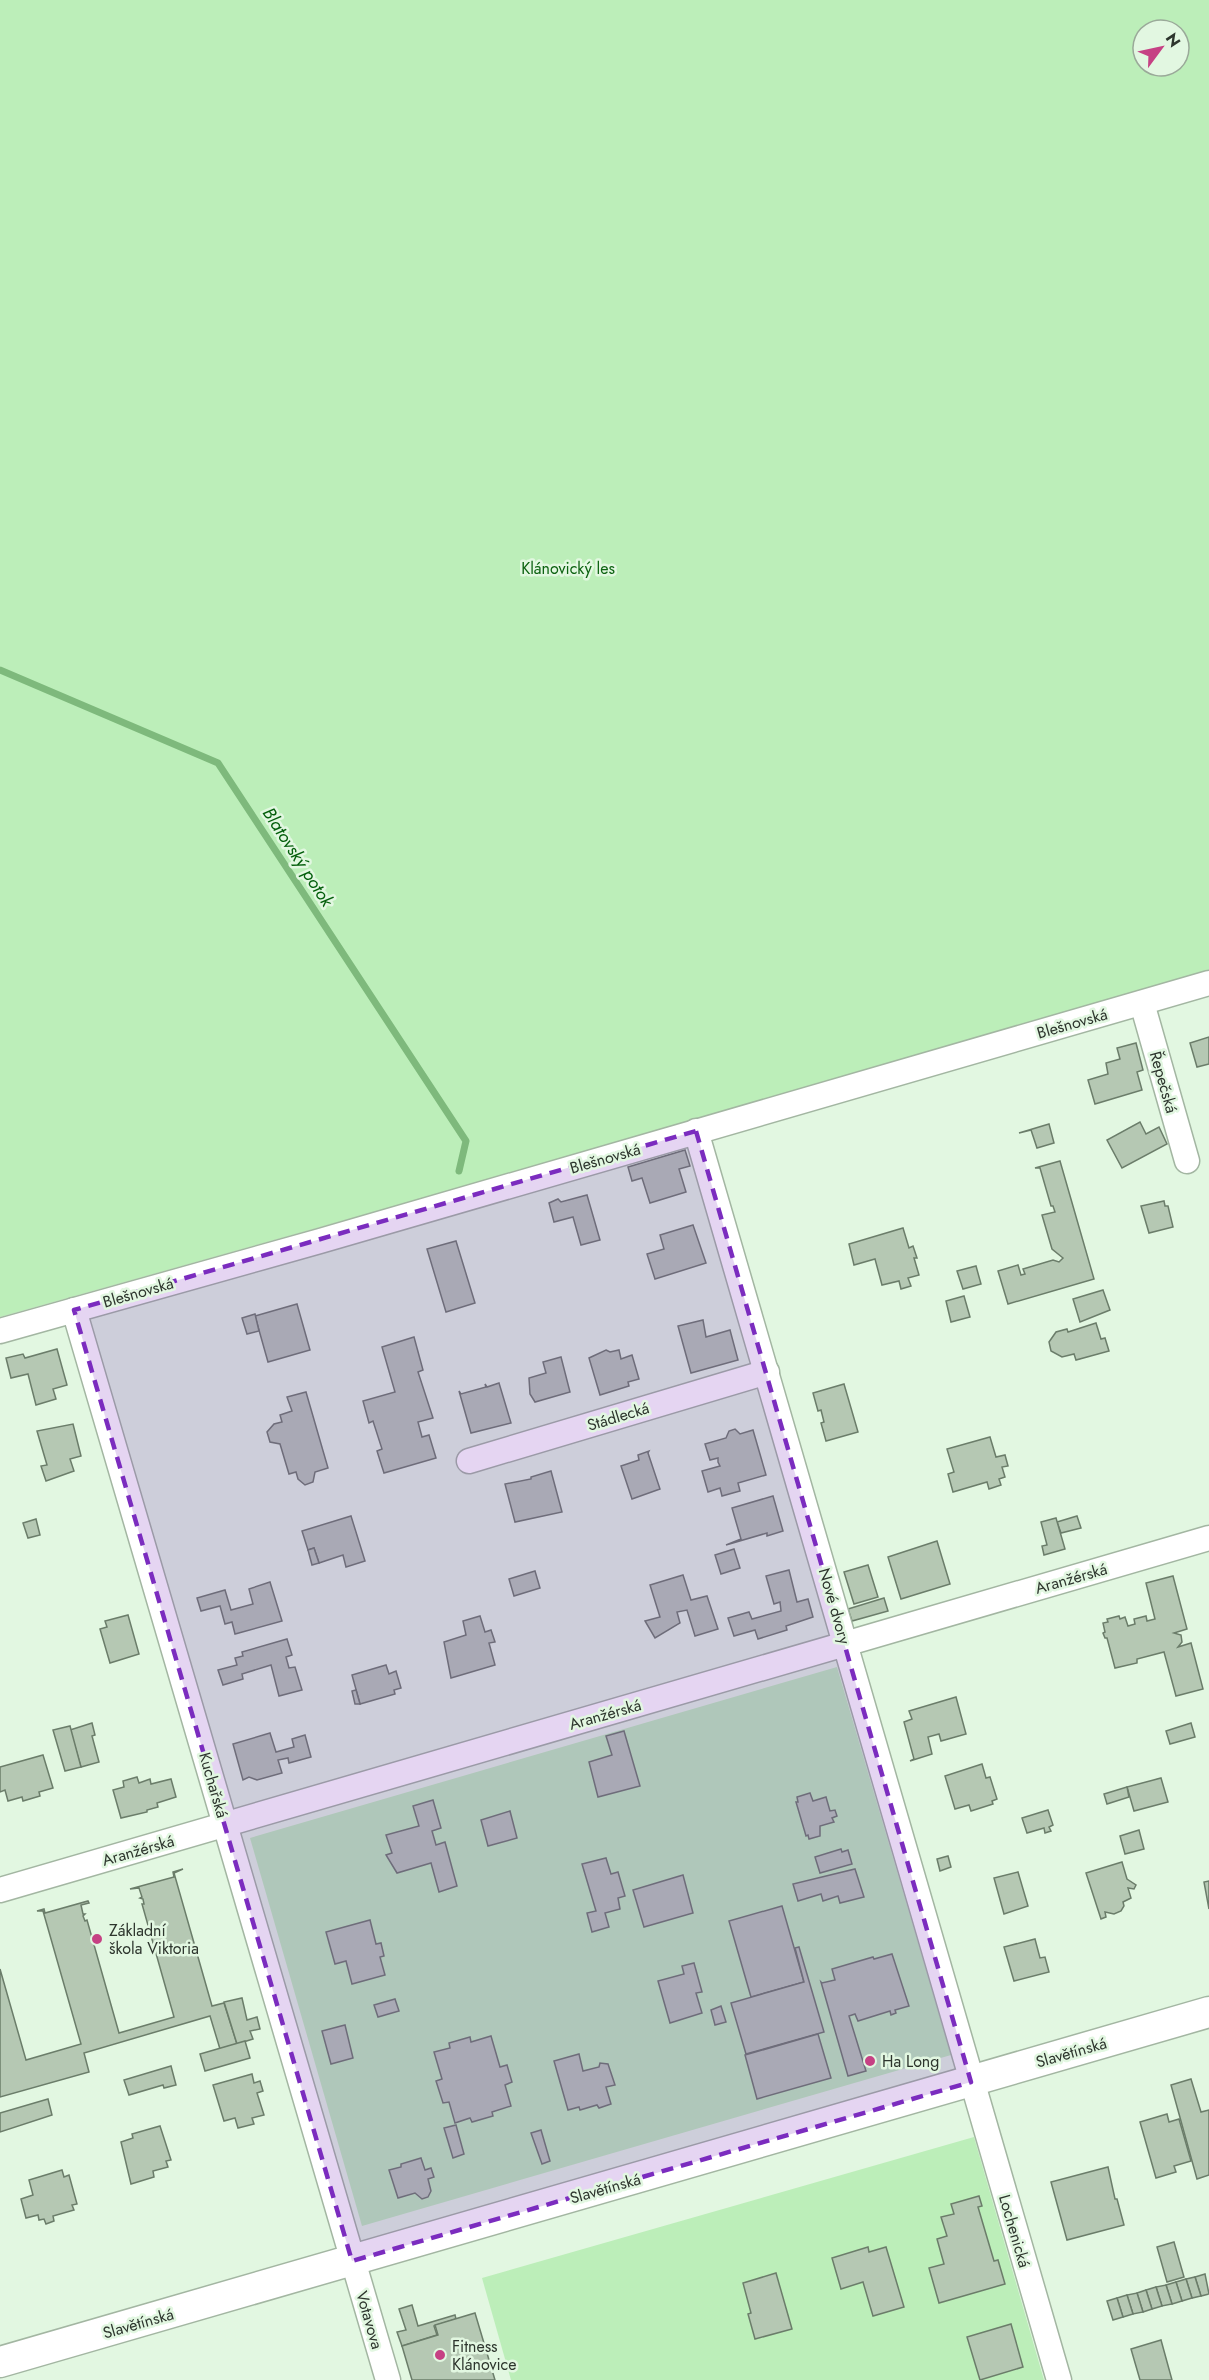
<svg xmlns="http://www.w3.org/2000/svg" width="1209" height="2380" viewBox="0 0 1209 2380" font-family="Jost,sans-serif">
  <style>
    .green { fill: #bceeb9; fill-rule: evenodd }
    .lines { fill: none; stroke-linecap: round; stroke-linejoin: round }
    .stream { stroke: #7eb97c; stroke-width: 7 }
    .building { fill: #b5c8b3; stroke: #6b7d6a; stroke-width: 1.5 }
    .minor-casing { stroke: #a3b6a2; stroke-width: 27 }
    .tertiary-casing { stroke: #a3b6a2; stroke-width: 33 }
    .minor { stroke: #fff; stroke-width: 24 }
    .tertiary { stroke: #fff; stroke-width: 30 }
    .marked { fill: #7b2cbf; fill-opacity: 0.2; stroke: #7b2cbf; stroke-width: 4.5; stroke-dasharray: 12 8; stroke-linejoin: round }
    .poi-dot { fill: #c64184; stroke: #e2f7e1; stroke-width: 2 }
    .labels { text-anchor: middle; stroke-width: 5; stroke-linejoin: round; paint-order: stroke }
    .park-label { font-size: 16px; fill: #0c6211; stroke: #e2f7e1 }
    .street-label { font-size: 16px; fill: #2d352d; stroke: #e2f7e1 }
    .poi-label { font-size: 16px; fill: #2d352d; stroke: #e2f7e1; text-anchor: start }
    .water-label { font-size: 18px; font-style: italic; fill: #045f0c; stroke: #e2f7e1 }
  </style>
  <rect width="100%" height="100%" fill="#e2f7e1"/>
  <g class="green">
    <path d="M0 0H1209V973L635 1139 0 1317ZM1143 30H1179V66H1143Z"/>
    <polygon points="837,1667 951,2055 362,2226 250,1838"/>
    <polygon points="974,2137 1044,2380 511,2380 482,2278"/>
  </g>
  <g class="lines">
    <polyline class="stream" points="0,670 218,763 466,1141 459,1171"/>
  </g>
  <g class="building">
    <polygon points="1209,1037 1209,1064 1197,1067 1190,1043"/>
    <polygon points="1136,1043 1143,1070 1137,1072 1142,1090 1095,1104 1088,1080 1108,1074 1106,1063 1120,1059 1117,1048"/>
    <polygon points="1140,1122 1146,1134 1159,1127 1167,1144 1122,1168 1107,1140"/>
    <polygon points="1049,1124 1054,1143 1037,1148 1031,1130 1019,1133"/>
    <polygon points="685,1150 690,1166 679,1169 686,1192 650,1203 642,1178 632,1181 628,1167"/>
    <polygon points="1060,1161 1094,1279 1008,1304 998,1271 1018,1265 1021,1275 1025,1274 1023,1269 1053,1260 1059,1262 1063,1258 1052,1249 1042,1215 1055,1212 1053,1206 1051,1206 1040,1168 1035,1168"/>
    <polygon points="587,1195 600,1240 581,1245 573,1217 554,1222 549,1203 558,1199 561,1202"/>
    <polygon points="1164,1201 1165,1206 1168,1206 1173,1227 1149,1233 1141,1206"/>
    <polygon points="693,1225 706,1263 655,1279 647,1254 664,1249 660,1235"/>
    <polygon points="903,1228 909,1248 913,1246 917,1258 914,1258 919,1275 908,1278 911,1286 901,1289 899,1281 882,1285 875,1259 854,1265 849,1244"/>
    <polygon points="456,1241 475,1303 446,1312 427,1249"/>
    <polygon points="976,1266 981,1284 963,1289 957,1271"/>
    <polygon points="1103,1290 1110,1310 1080,1322 1073,1299"/>
    <polygon points="964,1296 970,1317 951,1322 946,1301"/>
    <polygon points="297,1304 310,1350 268,1362 255,1316"/>
    <polygon points="255,1314 259,1331 247,1334 242,1318"/>
    <polygon points="703,1320 706,1337 730,1330 738,1360 691,1373 678,1326"/>
    <polygon points="1096,1323 1101,1339 1105,1338 1109,1351 1076,1360 1074,1354 1062,1357 1051,1351 1049,1342 1056,1332 1067,1329 1068,1332"/>
    <polygon points="414,1337 423,1370 418,1372 433,1418 418,1422 422,1437 429,1435 436,1458 384,1473 377,1451 382,1449 373,1421 369,1423 363,1401 395,1392 382,1347"/>
    <polygon points="57,1349 67,1385 53,1389 56,1399 36,1405 28,1374 11,1378 6,1358 23,1354 25,1358"/>
    <polygon points="606,1350 610,1352 619,1350 621,1359 632,1355 639,1379 628,1382 629,1386 600,1395 589,1358"/>
    <polygon points="561,1357 570,1392 535,1402 530,1394 529,1378 546,1373 543,1362"/>
    <polygon points="499,1383 511,1423 471,1433 459,1391 461,1394 486,1387 485,1384 487,1387"/>
    <polygon points="844,1384 858,1432 826,1441 821,1423 824,1422 821,1410 818,1411 813,1393"/>
    <polygon points="306,1392 328,1468 315,1472 313,1482 305,1485 298,1479 296,1472 289,1474 280,1444 270,1442 267,1432 274,1424 282,1422 280,1415 292,1411 287,1397"/>
    <polygon points="73,1424 81,1456 70,1459 74,1471 46,1481 41,1466 47,1465 37,1431"/>
    <polygon points="735,1429 740,1434 753,1430 766,1475 738,1483 740,1491 722,1496 720,1488 708,1492 702,1471 720,1466 718,1462 718,1458 710,1460 705,1444 726,1438 729,1431"/>
    <polygon points="990,1437 996,1457 1005,1455 1008,1466 1002,1467 1005,1477 999,1479 1001,1485 989,1489 987,1482 953,1492 948,1474 954,1472 947,1449"/>
    <polygon points="649,1451 648,1453 660,1489 632,1499 621,1466 639,1460 638,1455"/>
    <polygon points="551,1471 562,1512 515,1522 505,1484 531,1479 531,1477"/>
    <polygon points="773,1496 783,1531 767,1536 767,1533 726,1545 741,1539 732,1508"/>
    <polygon points="351,1516 365,1561 346,1567 343,1555 319,1563 314,1548 308,1550 302,1531"/>
    <polygon points="1077,1516 1081,1528 1061,1533 1057,1522"/>
    <polygon points="1056,1518 1065,1549 1044,1555 1042,1546 1047,1545 1041,1522"/>
    <polygon points="36,1519 40,1535 28,1538 23,1523"/>
    <polygon points="937,1541 950,1584 901,1599 888,1557"/>
    <polygon points="314,1548 319,1563 312,1565 308,1550"/>
    <polygon points="734,1549 740,1568 721,1574 715,1555"/>
    <polygon points="868,1565 878,1597 854,1604 844,1572"/>
    <polygon points="789,1570 797,1602 808,1599 813,1617 786,1626 787,1630 758,1639 755,1630 734,1636 728,1618 749,1612 752,1619 781,1611 780,1602 774,1604 766,1576"/>
    <polygon points="535,1571 540,1588 514,1596 509,1579"/>
    <polygon points="683,1575 691,1600 707,1596 718,1629 695,1636 687,1610 677,1612 680,1623 655,1638 645,1621 660,1617 650,1585"/>
    <polygon points="1173,1576 1187,1629 1174,1633 1181,1635 1182,1642 1178,1647 1191,1643 1203,1689 1176,1696 1164,1652 1137,1659 1137,1663 1115,1668 1107,1638 1105,1638 1103,1633 1105,1632 1103,1623 1108,1622 1107,1619 1119,1616 1120,1619 1125,1617 1128,1626 1135,1624 1134,1619 1146,1616 1147,1621 1155,1619 1146,1583"/>
    <polygon points="270,1582 282,1621 235,1634 232,1622 225,1624 220,1606 201,1611 197,1598 225,1590 231,1610 253,1604 249,1589"/>
    <polygon points="884,1598 888,1611 852,1621 848,1609"/>
    <polygon points="128,1615 139,1654 110,1663 100,1629 107,1627 105,1621"/>
    <polygon points="480,1616 485,1632 491,1630 495,1642 489,1643 495,1665 451,1678 444,1642 466,1635 463,1621"/>
    <polygon points="287,1639 292,1655 286,1657 289,1668 295,1667 302,1690 279,1696 271,1665 242,1674 243,1679 223,1685 218,1670 237,1665 235,1658 243,1656 242,1652"/>
    <polygon points="386,1665 389,1674 396,1671 401,1688 394,1690 395,1694 360,1704 352,1675"/>
    <polygon points="356,1690 360,1704 355,1704 352,1691"/>
    <polygon points="956,1697 966,1734 941,1741 939,1734 928,1737 932,1754 910,1761 914,1759 904,1722 912,1719 909,1711"/>
    <polygon points="92,1723 95,1735 92,1736 99,1762 81,1767 70,1730"/>
    <polygon points="1191,1723 1195,1737 1170,1744 1166,1731"/>
    <polygon points="70,1726 81,1767 65,1771 53,1730"/>
    <polygon points="624,1731 640,1786 598,1797 589,1762 612,1755 606,1736"/>
    <polygon points="270,1733 276,1752 294,1747 292,1739 305,1735 311,1757 289,1763 288,1758 278,1760 282,1773 257,1780 249,1777 243,1780 233,1744"/>
    <polygon points="43,1755 53,1788 39,1792 40,1796 23,1801 22,1797 8,1801 5,1790 0,1792 0,1767"/>
    <polygon points="982,1764 986,1778 990,1777 997,1799 992,1801 993,1804 971,1811 969,1805 955,1809 945,1776"/>
    <polygon points="137,1777 139,1783 150,1779 151,1784 171,1779 176,1797 157,1803 158,1807 147,1810 147,1812 121,1818 113,1790 124,1787 123,1781"/>
    <polygon points="1161,1778 1168,1802 1134,1811 1127,1787"/>
    <polygon points="1127,1787 1129,1797 1107,1804 1104,1794"/>
    <polygon points="810,1793 813,1801 826,1797 830,1811 835,1810 837,1816 832,1818 834,1822 820,1826 820,1836 809,1839 808,1835 806,1836 796,1802 798,1802 797,1797"/>
    <polygon points="433,1800 441,1828 432,1831 436,1845 445,1842 457,1886 439,1892 431,1863 397,1873 386,1855 392,1853 386,1835 419,1826 413,1806"/>
    <polygon points="1048,1810 1053,1825 1049,1827 1051,1831 1045,1833 1044,1828 1027,1833 1022,1818"/>
    <polygon points="510,1811 517,1838 488,1846 481,1820"/>
    <polygon points="1139,1830 1144,1849 1125,1854 1120,1836"/>
    <polygon points="841,1849 842,1852 848,1850 852,1864 820,1873 815,1857"/>
    <polygon points="948,1856 951,1867 940,1871 937,1859"/>
    <polygon points="606,1858 611,1874 618,1872 625,1896 618,1898 620,1909 605,1913 609,1927 592,1932 587,1913 596,1911 582,1864"/>
    <polygon points="1122,1862 1127,1879 1136,1885 1134,1889 1128,1888 1131,1898 1123,1902 1124,1906 1121,1911 1114,1914 1105,1912 1106,1917 1101,1919 1086,1873"/>
    <polygon points="183,1869 174,1873 212,2006 224,2003 237,2044 220,2049 210,2016 84,2053 89,2072 0,2097 0,1969 26,2060 81,2044 43,1911 37,1911 44,1909 45,1913 88,1901 89,1903 81,1905 83,1914 85,1914 83,1916 85,1921 87,1920 119,2033 174,2017 142,1904 144,1904 143,1899 140,1898 142,1897 139,1888 130,1889 174,1877 173,1872"/>
    <polygon points="855,1869 864,1897 840,1903 838,1896 823,1901 821,1894 798,1901 793,1884"/>
    <polygon points="1018,1872 1028,1906 1004,1914 994,1878"/>
    <polygon points="683,1875 693,1913 644,1927 633,1890"/>
    <polygon points="1209,1881 1209,1909 1204,1882"/>
    <polygon points="782,1906 804,1982 751,1997 729,1921"/>
    <polygon points="370,1920 376,1944 381,1943 384,1956 380,1957 385,1975 352,1984 346,1961 335,1964 326,1932"/>
    <polygon points="1035,1939 1040,1958 1045,1957 1049,1972 1014,1981 1004,1947"/>
    <polygon points="799,1947 824,2032 746,2054 731,2003 804,1982 795,1948"/>
    <polygon points="892,1954 909,2006 895,2010 896,2013 891,2015 890,2011 858,2021 855,2014 849,2016 866,2071 848,2076 821,1982 822,1983 835,1980 832,1969 873,1957 874,1959"/>
    <polygon points="694,1963 702,1992 696,1993 702,2013 670,2023 658,1981 684,1974 682,1966"/>
    <polygon points="242,1998 247,2020 257,2017 260,2029 250,2031 253,2039 237,2044 224,2002"/>
    <polygon points="395,1999 399,2011 378,2017 374,2005"/>
    <polygon points="721,2006 726,2022 715,2025 711,2010"/>
    <polygon points="345,2025 353,2058 331,2064 322,2031"/>
    <polygon points="818,2034 831,2078 757,2099 745,2055"/>
    <polygon points="491,2036 500,2067 507,2065 512,2082 505,2085 511,2106 492,2112 493,2116 472,2122 470,2118 455,2123 449,2102 443,2103 436,2081 442,2079 434,2052 450,2048 449,2043 470,2037 471,2042"/>
    <polygon points="245,2041 250,2058 205,2071 200,2054"/>
    <polygon points="579,2054 583,2071 599,2067 600,2063 608,2064 615,2085 606,2087 611,2104 599,2108 597,2105 580,2110 579,2107 568,2110 554,2061"/>
    <polygon points="171,2066 176,2085 164,2088 163,2085 129,2095 124,2080"/>
    <polygon points="252,2074 254,2083 260,2081 263,2091 257,2093 264,2115 252,2118 254,2124 238,2128 235,2118 224,2121 213,2085"/>
    <polygon points="1191,2079 1201,2112 1209,2110 1209,2175 1197,2179 1171,2085"/>
    <polygon points="48,2099 52,2115 0,2132 0,2113"/>
    <polygon points="1167,2114 1169,2122 1179,2119 1191,2161 1174,2166 1176,2172 1156,2178 1140,2122"/>
    <polygon points="456,2125 464,2154 453,2158 444,2128"/>
    <polygon points="160,2126 171,2160 166,2161 168,2167 153,2171 154,2177 131,2184 121,2142 133,2138 132,2134"/>
    <polygon points="541,2130 550,2161 542,2164 531,2133"/>
    <polygon points="421,2158 425,2170 431,2168 434,2177 428,2179 431,2191 428,2197 422,2199 415,2193 398,2198 389,2170 401,2167 401,2164"/>
    <polygon points="1108,2167 1115,2199 1117,2199 1124,2225 1067,2240 1051,2182"/>
    <polygon points="62,2170 64,2177 69,2175 77,2204 72,2205 74,2210 53,2216 54,2221 46,2224 44,2219 39,2220 38,2215 26,2218 21,2199 33,2195 29,2180"/>
    <polygon points="979,2196 982,2206 978,2207 994,2261 998,2260 1005,2284 939,2303 929,2268 944,2264 937,2239 947,2236 941,2217 954,2214 951,2204"/>
    <polygon points="1174,2242 1184,2277 1167,2282 1157,2247"/>
    <polygon points="868,2247 869,2252 886,2247 904,2307 873,2316 863,2282 841,2289 832,2258"/>
    <polygon points="776,2273 792,2329 755,2339 748,2314 751,2313 743,2283"/>
    <polygon points="1205,2274 1209,2294 1201,2296 1195,2277"/>
    <polygon points="1195,2277 1201,2296 1192,2298 1186,2279"/>
    <polygon points="1186,2279 1192,2298 1182,2301 1176,2282"/>
    <polygon points="1176,2282 1182,2301 1172,2304 1166,2285"/>
    <polygon points="1166,2285 1172,2304 1162,2306 1156,2287"/>
    <polygon points="1156,2287 1162,2306 1152,2309 1146,2290"/>
    <polygon points="1146,2290 1152,2309 1143,2312 1137,2293"/>
    <polygon points="1137,2293 1143,2312 1133,2314 1127,2295"/>
    <polygon points="1127,2295 1133,2314 1123,2317 1117,2298"/>
    <polygon points="1117,2298 1123,2317 1113,2320 1107,2301"/>
    <polygon points="412,2305 418,2326 455,2315 456,2319 434,2326 437,2335 402,2346 397,2332 406,2330 399,2309"/>
    <polygon points="475,2313 495,2380 412,2380 402,2346 438,2335 435,2325"/>
    <polygon points="1011,2324 1023,2367 980,2380 967,2337"/>
    <polygon points="1161,2340 1172,2380 1140,2380 1131,2349"/>
  </g>
  <g class="lines">
    <g class="minor-casing">
      <g id="minor">
        <polyline points="1142,1003 1187,1161"/>
        <polyline points="696,1131 1059,2380"/>
        <polyline points="74,1310 388,2380"/>
        <polyline points="0,1331 320,1241 1209,983"/>
        <polyline points="469,1461 767,1372"/>
        <polyline points="0,1890 1209,1538"/>
      </g>
    </g>
    <g class="tertiary-casing">
      <polyline id="tertiary" points="0,2362 1209,2012"/>
    </g>
    <use href="#minor" class="minor"/>
    <use href="#tertiary" class="tertiary"/>
  </g>
  <path class="marked" d="M696 1131 971 2082 352 2261 74 1310Z"/>
  <g class="poi-dot">
    <circle cx="97" cy="1939" r="6"/>
    <circle cx="870" cy="2061" r="6"/>
    <circle cx="440" cy="2355" r="6"/>
  </g>
  <g class="labels">
    <g class="park-label">
      <text x="568" y="574">Klánovický les</text>
    </g>
    <g class="street-label">
      <text transform="translate(1072 1023) rotate(-16)" y="6">Blešnovská</text>
      <text transform="translate(1164 1082) rotate(74)" y="6">Řepečská</text>
      <text transform="translate(605 1158) rotate(-16)" y="6">Blešnovská</text>
      <text transform="translate(138 1292) rotate(-16)" y="6">Blešnovská</text>
      <text transform="translate(618 1416) rotate(-17)" y="6">Stádlecká</text>
      <text transform="translate(1071 1578) rotate(-16)" y="6">Aranžérská</text>
      <text transform="translate(835 1606) rotate(74)" y="6">Nové dvory</text>
      <text transform="translate(605 1714) rotate(-16)" y="6">Aranžérská</text>
      <text transform="translate(214 1785) rotate(74)" y="6">Kuchařská</text>
      <text transform="translate(138 1850) rotate(-16)" y="6">Aranžérská</text>
      <text transform="translate(1071 2052) rotate(-16)" y="6">Slavětínská</text>
      <text transform="translate(605 2188) rotate(-16)" y="6">Slavětínská</text>
      <text transform="translate(1015 2231) rotate(74)" y="6">Lochenická</text>
      <text transform="translate(370 2320) rotate(74)" y="6">Votavova</text>
      <text transform="translate(138 2323) rotate(-16)" y="6">Slavětínská</text>
    </g>
    <g class="poi-label">
      <text x="109" y="1936">Základní<tspan x="109" dy="18">škola Viktoria</tspan></text>
      <text x="882" y="2067">Ha Long</text>
      <text x="452" y="2352">Fitness<tspan x="452" dy="18">Klánovice</tspan></text>
    </g>
    <g class="water-label">
      <text transform="translate(298 857) rotate(57)" y="6">Blatovský potok</text>
    </g>
  </g>
  <g transform="translate(1161 48) rotate(57)"><circle r="28" fill="#e2f7e1" stroke="#9aa999" stroke-width="1.5"/>
  <path d="M0-4.5L10 22L0 15L-10 22Z" fill="#c64184"/>
  <text y="-9" font-size="16" font-weight="bold" text-anchor="middle" fill="#2d352d">N</text>
  </g>
</svg>
